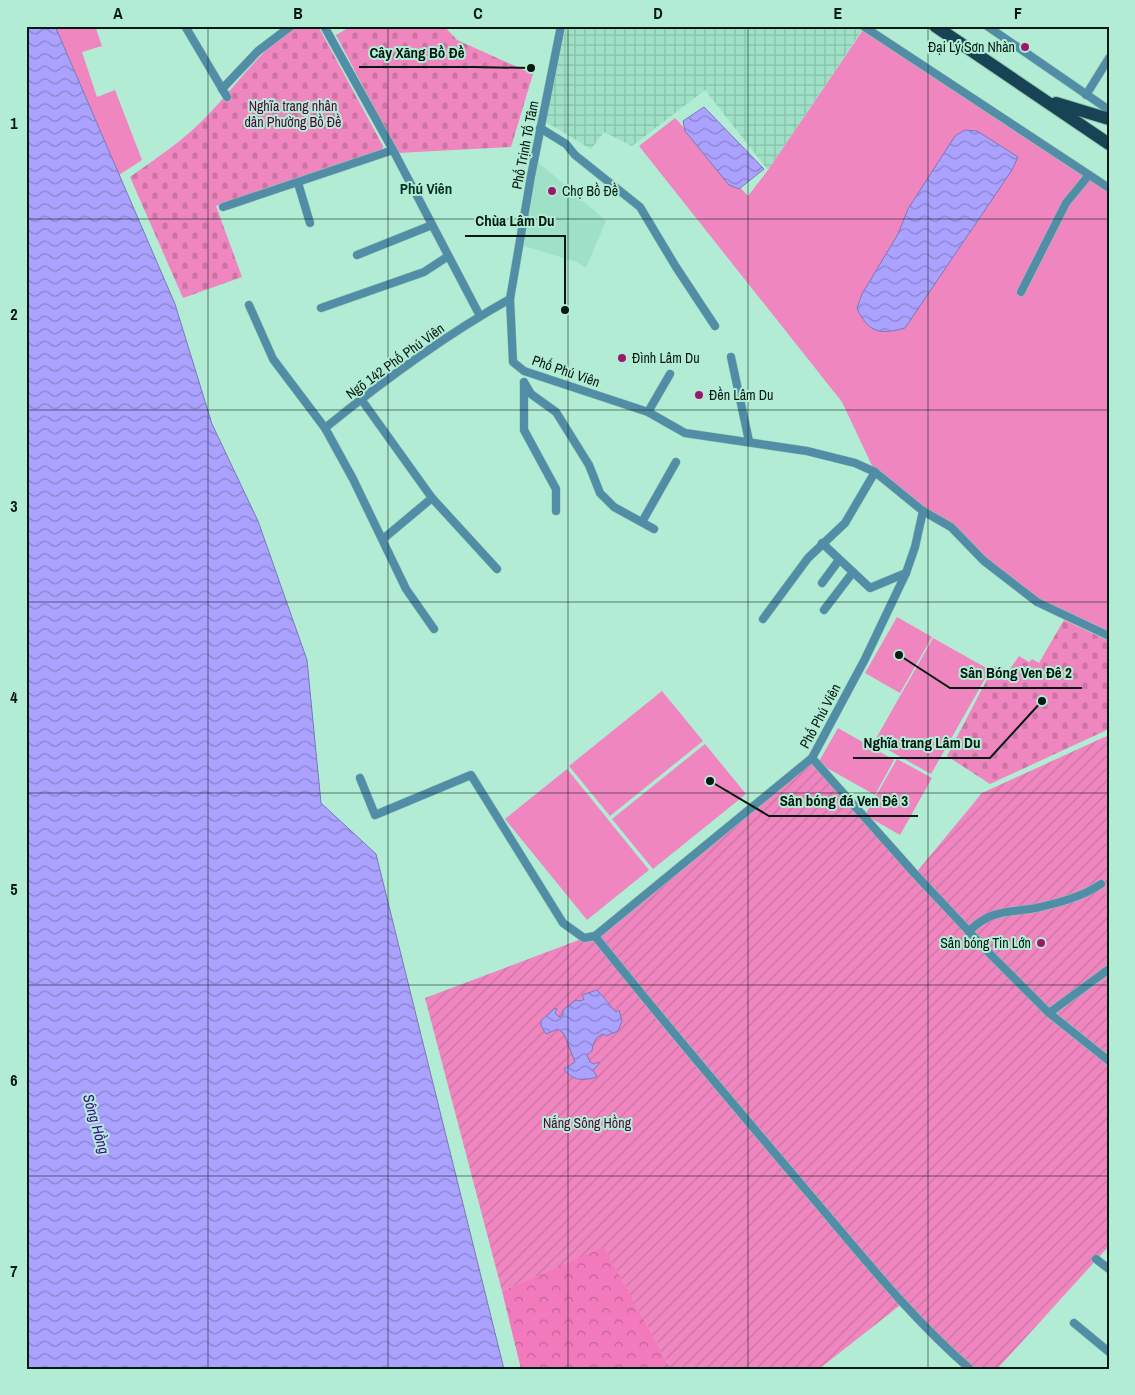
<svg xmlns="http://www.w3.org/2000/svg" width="1135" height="1395" viewBox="0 0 1135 1395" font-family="'Archivo Narrow',sans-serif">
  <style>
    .built { fill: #9fe1c6 }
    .industrial { fill: url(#industrial-grid) }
    .grass { fill: #f086c0 }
    .forest { fill: url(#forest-crowns) }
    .cemetery { fill: url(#cemetery-stones) }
    .garden { fill: url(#garden-furrows) }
    .water { fill: url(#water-waves); stroke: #7979b8 }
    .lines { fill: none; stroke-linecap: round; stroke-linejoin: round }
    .street-casing { stroke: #94c6b1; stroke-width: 9 }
    .primary-casing { stroke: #94c6b1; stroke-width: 14 }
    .street { stroke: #518da7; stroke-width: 8 }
    .primary { stroke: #174354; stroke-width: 12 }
    .grid { fill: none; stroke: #041a12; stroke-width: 1; stroke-opacity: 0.55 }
    .poi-dot { fill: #9b186c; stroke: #b3ecd4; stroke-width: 2 }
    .labels { text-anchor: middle; stroke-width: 4; stroke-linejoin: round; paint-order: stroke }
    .poi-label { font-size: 14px; fill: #041a12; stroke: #b3ecd4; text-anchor: start }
    .park-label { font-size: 14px; fill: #520637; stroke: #b3ecd4 }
    .street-label { font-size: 14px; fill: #041a12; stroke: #b3ecd4 }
    .neighbourhood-label { font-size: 15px; font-weight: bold; fill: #063224; stroke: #b3ecd4 }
    .water-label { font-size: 15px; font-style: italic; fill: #3d0596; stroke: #b3ecd4 }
    .leader { fill: none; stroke: #041a12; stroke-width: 2 }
    .callout-dot { fill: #041a12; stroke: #b3ecd4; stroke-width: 2 }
    .callout-label { font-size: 15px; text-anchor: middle; font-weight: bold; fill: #041a12; stroke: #b3ecd4; stroke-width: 4; stroke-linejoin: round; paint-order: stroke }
    .neatline { fill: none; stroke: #041a12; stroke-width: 2 }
    .grid-label { font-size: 16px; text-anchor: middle; font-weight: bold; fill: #041a12 }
  </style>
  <defs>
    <pattern id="industrial-grid" width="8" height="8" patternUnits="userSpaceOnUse" patternTransform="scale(1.25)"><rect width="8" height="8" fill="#9fe1c6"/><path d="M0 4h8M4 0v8" fill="none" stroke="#87c0a9"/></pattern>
    <pattern id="forest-crowns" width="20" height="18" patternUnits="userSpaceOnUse" patternTransform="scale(1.25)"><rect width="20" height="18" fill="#f27abc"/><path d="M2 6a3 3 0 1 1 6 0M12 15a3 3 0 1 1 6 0" fill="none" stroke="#c26397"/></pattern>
    <pattern id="cemetery-stones" width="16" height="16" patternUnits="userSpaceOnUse" patternTransform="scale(1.25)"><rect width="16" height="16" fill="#f086c0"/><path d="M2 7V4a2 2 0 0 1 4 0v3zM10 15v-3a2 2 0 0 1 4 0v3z" fill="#cc73a4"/></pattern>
    <pattern id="garden-furrows" width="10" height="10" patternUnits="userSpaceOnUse" patternTransform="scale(1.25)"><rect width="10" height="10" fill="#f086c0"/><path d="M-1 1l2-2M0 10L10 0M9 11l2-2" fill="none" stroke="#cc73a4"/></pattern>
    <pattern id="water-waves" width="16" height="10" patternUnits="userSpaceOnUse" patternTransform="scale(1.25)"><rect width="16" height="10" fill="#aba2ff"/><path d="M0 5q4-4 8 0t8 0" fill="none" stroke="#8983cd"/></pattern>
  </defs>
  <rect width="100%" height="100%" fill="#b3ecd4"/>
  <polygon class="built" points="538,162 606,221 586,268 577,262 524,246"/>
  <polygon class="industrial" points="566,26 865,26 768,170 705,90 632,146 604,132 591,149 546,122"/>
  <g class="grass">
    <polygon points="55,26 95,26 102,46 82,52 97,97 115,90 142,160 119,175"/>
    <polygon points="865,27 1109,188 1109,631 1107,635 1037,602 951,527 875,472 842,402 639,146 675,118 748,196 768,170"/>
    <polygon points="897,617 932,637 900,693 865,673"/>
    <polygon points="933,638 990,670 931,774 874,742"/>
    <polygon points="662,691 703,741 610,816 569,766"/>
    <polygon points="838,728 894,760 875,795 818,763"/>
    <polygon points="705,744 746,794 653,869 612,819"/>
    <polygon points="897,759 932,778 900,835 865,815"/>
    <polygon points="567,769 649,870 587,920 505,819"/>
  </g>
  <polygon class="forest" points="604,1246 671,1369 521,1369 502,1291"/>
  <g class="cemetery">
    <path d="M294 26H318L383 146 382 151 216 206 242 277 183 298 130 177C157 158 185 139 208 115 237 84 260 51 294 26Z"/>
    <polygon points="351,26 444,26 457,40 533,74 511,147 398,153 336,35"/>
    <polygon points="1064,620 1109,641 1109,729 990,784 947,756 994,666 1007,673 1019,656 1029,662 1032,659 1039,663"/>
  </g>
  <polygon class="garden" points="1109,735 1109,1246 997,1369 972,1369 903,1303 819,1369 671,1369 604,1247 502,1291 425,998 584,938 595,936 812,758 915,874 982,793"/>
  <g class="water">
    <polygon points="26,26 55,26 175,304 212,424 258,521 307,660 321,803 376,854 504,1369 26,1369"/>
    <polygon points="704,107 764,169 739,189 729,185 685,131 683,121"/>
    <path d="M965 130 977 131 1018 157 1012 170 905 328C880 335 868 333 857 308L862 294 898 234 908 209 955 136Z"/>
    <path d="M597 990C606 999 608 1004 616 1012L619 1010 622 1021 618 1031 606 1036 604 1034C595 1036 593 1043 592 1051L587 1055 590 1062 594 1064 599 1062V1064L593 1070 597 1077C584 1081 572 1081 564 1069L575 1062 564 1034 558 1029 546 1034 541 1026V1021L555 1008 557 1009 555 1013 559 1017 563 1015V1010L576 1000 581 1001 584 999 582 995Z"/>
  </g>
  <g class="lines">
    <g class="street-casing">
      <g id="street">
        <polyline points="185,26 227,97"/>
        <polyline points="324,26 393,150 480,316"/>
        <polyline points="561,26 531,176 510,299 513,362 524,371 648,412 685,433 807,451 855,463 875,472 923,511 951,527 984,561 1037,602 1109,636"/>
        <polyline points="863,26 1109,188"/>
        <polyline points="987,26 1109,110"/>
        <polyline points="222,89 258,51 291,26"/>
        <polyline points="1086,95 1109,58"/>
        <polyline points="540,128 566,144 575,155 640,207 676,267 715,326"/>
        <polyline points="298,183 310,223"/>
        <polyline points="223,207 393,150"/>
        <polyline points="357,255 432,225"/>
        <polyline points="1021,292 1066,203 1089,175"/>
        <polyline points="249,305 273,359 325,428 353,479 406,589 434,629"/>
        <polyline points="321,308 424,272 447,257"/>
        <polyline points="731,357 749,441"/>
        <polyline points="524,382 531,394 556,412 589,465 600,493 614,507 654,529"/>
        <polyline points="524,383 524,430 556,489 556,511"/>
        <polyline points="361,399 432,498 497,569"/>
        <polyline points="648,412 670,374"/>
        <path d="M325 428C383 381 445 335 510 299"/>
        <polyline points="642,522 676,462"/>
        <polyline points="383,539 432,498"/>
        <polyline points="822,543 870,588 906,573"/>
        <polyline points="822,583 839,560"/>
        <polyline points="824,610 853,572"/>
        <polyline points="763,619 808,558 845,523 875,472"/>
        <polyline points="812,758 915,874 993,957 1049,1013 1109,1061"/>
        <polyline points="360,778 375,815 471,775 563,923 584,938 595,936 812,758 865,659 906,573 915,547 923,511"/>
        <path d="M969 931C992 909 1007 913 1036 908 1058 903 1082 897 1101 884"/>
        <path d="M595 936C663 1022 735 1106 806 1190 858 1251 909 1316 970 1369"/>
        <polyline points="1049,1013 1109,969"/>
        <polyline points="1096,1259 1109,1269"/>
        <polyline points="1074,1323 1109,1352"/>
      </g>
    </g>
    <g class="primary-casing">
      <g id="primary">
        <polyline points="935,26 1109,144"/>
        <polyline points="1056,103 1109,119"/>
      </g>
    </g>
    <use href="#street" class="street"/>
    <use href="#primary" class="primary"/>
  </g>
  <path class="grid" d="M208 26V1369M388 26V1369M568 26V1369M748 26V1369M928 26V1369M26 219H1109M26 410H1109M26 602H1109M26 793H1109M26 985H1109M26 1176H1109"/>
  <g class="poi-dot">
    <circle cx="1025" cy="47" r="5"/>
    <circle cx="552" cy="191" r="5"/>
    <circle cx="622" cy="358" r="5"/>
    <circle cx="699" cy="395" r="5"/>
    <circle cx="1041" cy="943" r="5"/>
  </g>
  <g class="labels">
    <g class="poi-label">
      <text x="1015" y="52" text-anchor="end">Đại Lý Sơn Nhàn</text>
      <text x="562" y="196">Chợ Bồ Đề</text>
      <text x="632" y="363">Đình Lâm Du</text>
      <text x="709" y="400">Đền Lâm Du</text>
      <text x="1031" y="948" text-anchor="end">Sân bóng Tin Lớn</text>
    </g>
    <g class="park-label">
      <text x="293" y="111">Nghĩa trang nhân<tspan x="293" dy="16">dân Phường Bồ Đề</tspan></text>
      <text x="587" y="1128">Nắng Sông Hồng</text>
    </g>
    <g class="street-label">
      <text transform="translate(525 145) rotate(-79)" y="5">Phố Trịnh Tố Tâm</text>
      <text transform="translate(395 361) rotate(-36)" y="5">Ngõ 142 Phố Phú Viên</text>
      <text transform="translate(566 371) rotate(19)" y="5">Phố Phú Viên</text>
      <text transform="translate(820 716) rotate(-62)" y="5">Phố Phú Viên</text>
    </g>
    <g class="neighbourhood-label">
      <text x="426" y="194">Phú Viên</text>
    </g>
    <g class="water-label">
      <text transform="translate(96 1124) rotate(74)" y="5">Sông Hồng</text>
    </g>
  </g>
  <path class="leader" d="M531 68L474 67H359M565 310L565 236H465M899 655L950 688H1082M1042 701L990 758H853M710 781L769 816H918"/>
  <g class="callout-dot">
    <circle cx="531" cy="68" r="5"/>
    <circle cx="565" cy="310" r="5"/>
    <circle cx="899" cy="655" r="5"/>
    <circle cx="1042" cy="701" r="5"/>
    <circle cx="710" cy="781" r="5"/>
  </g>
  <g class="callout-label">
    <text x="417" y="58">Cây Xăng Bồ Đề</text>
    <text x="515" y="226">Chùa Lâm Du</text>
    <text x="1016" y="678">Sân Bóng Ven Đê 2</text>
    <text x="922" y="748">Nghĩa trang Lâm Du</text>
    <text x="844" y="806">Sân bóng đá Ven Đê 3</text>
  </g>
  <rect width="1135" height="1395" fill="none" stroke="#b3ecd4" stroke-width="55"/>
  <rect x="28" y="28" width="1080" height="1340" class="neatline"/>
  <g class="grid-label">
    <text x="118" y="19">A</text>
    <text x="298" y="19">B</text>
    <text x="478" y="19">C</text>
    <text x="658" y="19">D</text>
    <text x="838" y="19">E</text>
    <text x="1018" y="19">F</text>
    <text x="14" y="129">1</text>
    <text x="14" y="320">2</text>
    <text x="14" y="512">3</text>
    <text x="14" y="703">4</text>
    <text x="14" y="895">5</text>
    <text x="14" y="1086">6</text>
    <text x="14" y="1277">7</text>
  </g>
</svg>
